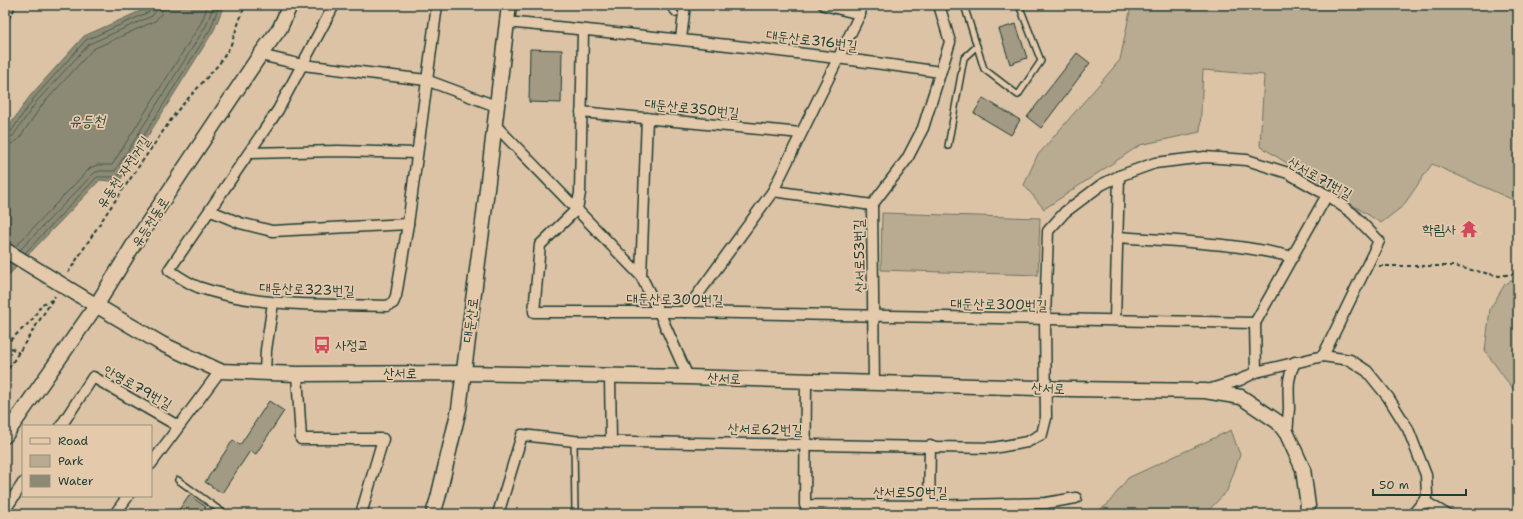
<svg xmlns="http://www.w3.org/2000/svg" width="1523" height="519" viewBox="0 0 1523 519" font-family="'Shantell Sans','Poor Story',sans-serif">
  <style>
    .green { fill: #b9ab91; stroke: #6c7462 }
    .water { fill: #8c8a75; stroke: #606b5b }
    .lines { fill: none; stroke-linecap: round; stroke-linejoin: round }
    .shore { stroke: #4b5c4e; stroke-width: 1 }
    .building { fill: #a29a83; stroke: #1f3d34 }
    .lane-casing { stroke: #1f3d34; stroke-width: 8 }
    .street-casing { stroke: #1f3d34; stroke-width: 13 }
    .secondary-casing { stroke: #1f3d34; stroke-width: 17 }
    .path { stroke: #1f3d34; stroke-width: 2; stroke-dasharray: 4 3; stroke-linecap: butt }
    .lane { stroke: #e4c9ab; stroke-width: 5 }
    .street { stroke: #e4c9ab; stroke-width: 10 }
    .secondary { stroke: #e4c9ab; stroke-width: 14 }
    .secondary-bridge-casing { stroke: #1f3d34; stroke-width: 17; stroke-linecap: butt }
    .secondary-bridge { stroke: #e4c9ab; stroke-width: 14 }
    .labels { text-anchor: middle; stroke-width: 3.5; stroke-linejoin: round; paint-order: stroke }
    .street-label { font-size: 14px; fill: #1f3d34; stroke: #e4c9ab }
    .poi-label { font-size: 14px; fill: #1f3d34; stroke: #e4c9ab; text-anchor: end }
    .water-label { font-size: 15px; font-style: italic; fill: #2a453a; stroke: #e4c9ab }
  </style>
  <rect width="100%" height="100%" fill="#dcc3a6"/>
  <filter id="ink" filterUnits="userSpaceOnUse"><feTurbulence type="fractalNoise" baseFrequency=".025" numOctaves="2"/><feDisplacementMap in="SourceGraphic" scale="8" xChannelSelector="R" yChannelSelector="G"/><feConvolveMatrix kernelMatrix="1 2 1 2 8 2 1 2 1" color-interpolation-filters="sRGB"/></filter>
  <g filter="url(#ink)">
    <g class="green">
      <polygon points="1121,5 1518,5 1518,202 1432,164 1403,206 1381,223 1260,146 1264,75 1203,70 1200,132 1140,145 1044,209 1024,185 1037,156 1120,60 1130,11"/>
      <polygon points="882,213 1040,218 1038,275 881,270"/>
      <polygon points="1518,278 1518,396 1485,351 1490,309 1505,284"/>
      <polygon points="1231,430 1240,455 1227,491 1205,514 1093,514 1107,505 1128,478"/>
    </g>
    <polygon class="water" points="149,5 224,5 214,30 119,182 100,180 5,279 5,132 30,96 84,36 147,8"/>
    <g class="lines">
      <g class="shore">
        <polyline points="5,134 10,133 34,98 86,40 149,12 152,8 152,5"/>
        <polyline points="5,139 13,136 37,101 89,44 152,16 156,11 157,5"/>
        <polyline points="5,145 11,144 18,140 42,105 93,49 155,21 161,14 163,5"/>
        <polyline points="15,247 90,168 97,165 112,165 201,23 208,5"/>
        <polyline points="20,250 94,173 99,171 115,171 206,26 214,5"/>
        <polyline points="25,253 97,177 118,177 211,28 219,5"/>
      </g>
    </g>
    <g class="building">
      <polygon points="1016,24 1027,58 1010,64 999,29"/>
      <polygon points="530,49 562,50 561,103 529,102"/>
      <polygon points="1077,53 1090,63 1041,128 1027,117"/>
      <polygon points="983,98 1020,120 1011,135 974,113"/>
      <polygon points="269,401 284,411 256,454 250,451 222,493 205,482 233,440 240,445"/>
      <polygon points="189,495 206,507 201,514 176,514"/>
    </g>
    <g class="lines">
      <g class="lane-casing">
        <g id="lane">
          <polyline points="667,5 676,14"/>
          <polyline points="964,5 984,69 1018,95 1041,61 1019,5"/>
          <polyline points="948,146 964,58 977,46"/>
          <polyline points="574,441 575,514"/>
          <polyline points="178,480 225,514"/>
        </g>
      </g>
      <g class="street-casing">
        <g id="street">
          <path d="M334 5 278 110 169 270C178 276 188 283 198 287 259 308 323 304 387 306L393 303 396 296 408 224 437 5"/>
          <polyline points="824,5 860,14"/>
          <path d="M506 22C651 36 796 51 940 72"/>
          <polyline points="583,30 580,193 577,209 540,245 534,312 685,312 1255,323"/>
          <polyline points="681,39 685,5"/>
          <polyline points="260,55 303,65 426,80 496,106"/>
          <polyline points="581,112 801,133"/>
          <polyline points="494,124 641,276 659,312 688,377"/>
          <polyline points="250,153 338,151 417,153"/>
          <polyline points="773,191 872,205"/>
          <polyline points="211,211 240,223 272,231 408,224"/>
          <path d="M1117 237C1176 241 1236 243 1293 257"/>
          <polyline points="641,276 647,118"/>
          <polyline points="685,312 773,191 860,14 861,5"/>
          <polyline points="1115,320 1119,176"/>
          <polyline points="1255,323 1327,195"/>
          <polyline points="1255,323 1256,372"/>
          <polyline points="265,372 266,350 273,303"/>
          <polyline points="297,374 301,439 383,439 361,514"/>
          <polyline points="610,376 611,441"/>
          <polyline points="806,381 805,505 929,506 1046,503 1076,498"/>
          <polyline points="874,383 872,205 907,159 923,128 950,42 939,5"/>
          <polyline points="1208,390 1240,380 1256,372 1323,356 1350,360 1367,371 1388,397 1408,429 1426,475 1427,494 1424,501 1413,514"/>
          <polyline points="61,426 93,377 178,426"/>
          <path d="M1287 434C1288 426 1288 417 1289 409 1289 390 1286 380 1295 362"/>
          <polyline points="151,464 220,371"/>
          <polyline points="1424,501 1446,514"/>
          <polyline points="929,506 930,446"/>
          <polyline points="5,510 23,483"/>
          <polyline points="115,514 128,496"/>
          <polyline points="498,514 522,435 574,441 993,448 1027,442 1042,434 1046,418 1045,319 1048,231 1065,212 1101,185 1119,176 1155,163 1205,157 1247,160 1288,173 1327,195 1352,213 1379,241 1323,356"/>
        </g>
      </g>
      <g class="secondary-casing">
        <g id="secondary">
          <polyline points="82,297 162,344 220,371 297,374 463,373 688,377 1070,389 1205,391 1241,397 1278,422 1287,434 1303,469 1308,506 1306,514"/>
          <polyline points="5,436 96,306 134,244 260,55 280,28 290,5"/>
          <polyline points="433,514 438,498 459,409 482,231 509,5"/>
        </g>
      </g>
      <g class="path">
        <polyline points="5,24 17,5"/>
        <polyline points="1379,266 1453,266 1499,276 1513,274 1518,270"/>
        <polyline points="68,273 106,214 177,111 219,64 230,47 245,5"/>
        <polyline points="5,344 19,353"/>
        <polyline points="5,345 32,320 42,304 52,300"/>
        <polyline points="5,374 55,296"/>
      </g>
      <use href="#lane" class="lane"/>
      <use href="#street" class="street"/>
      <use href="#secondary" class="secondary"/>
      <g class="secondary-bridge-casing">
        <polyline id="secondary-bridge" points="5,250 82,297"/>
      </g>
      <use href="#secondary-bridge" class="secondary-bridge"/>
    </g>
  </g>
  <defs>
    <g id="temple-bare" transform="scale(1.38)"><path d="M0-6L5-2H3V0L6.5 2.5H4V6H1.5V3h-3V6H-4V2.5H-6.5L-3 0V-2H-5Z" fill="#d1495b" stroke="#e4c9ab" stroke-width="2.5" paint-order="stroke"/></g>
    <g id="bus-bare" transform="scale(1.38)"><path d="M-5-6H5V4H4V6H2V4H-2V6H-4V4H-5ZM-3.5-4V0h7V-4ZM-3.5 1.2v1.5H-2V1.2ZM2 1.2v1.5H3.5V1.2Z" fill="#d1495b" stroke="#e4c9ab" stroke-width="2.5" paint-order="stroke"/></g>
  </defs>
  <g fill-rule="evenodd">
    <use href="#temple-bare" x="1469" y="229"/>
    <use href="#bus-bare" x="322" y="345"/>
  </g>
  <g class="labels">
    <g class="street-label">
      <text transform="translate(812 40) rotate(7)" y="5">대둔산로316번길</text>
      <text transform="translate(692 108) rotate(6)" y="5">대둔산로350번길</text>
      <text transform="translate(123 172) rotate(-56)" y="5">유동천 자전거길</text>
      <text transform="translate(1320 178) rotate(29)" y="5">산서로71번길</text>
      <text transform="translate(150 222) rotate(-57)" y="5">유등천동로</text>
      <text transform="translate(859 256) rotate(-91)" y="5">산서로53번길</text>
      <text transform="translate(307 289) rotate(2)" y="5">대둔산로323번길</text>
      <text transform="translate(675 299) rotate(1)" y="5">대둔산로300번길</text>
      <text transform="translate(999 304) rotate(1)" y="5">대둔산로300번길</text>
      <text transform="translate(470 320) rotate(-82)" y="5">대둔산로</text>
      <text x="400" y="378">산서로</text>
      <text transform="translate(724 378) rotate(2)" y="5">산서로</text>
      <text transform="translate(138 387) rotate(29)" y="5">안영로79번길</text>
      <text transform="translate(1048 388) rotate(2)" y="5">산서로</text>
      <text transform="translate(765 429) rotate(1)" y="5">산서로62번길</text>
      <text x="910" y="497">산서로50번길</text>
    </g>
    <g class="poi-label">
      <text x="1456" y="234">학림사</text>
      <text x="335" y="350" text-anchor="start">사정교</text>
    </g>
    <g class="water-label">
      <text x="87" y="126">유등천</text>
    </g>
  </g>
  <rect width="1523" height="519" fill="none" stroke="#e4c9ab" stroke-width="20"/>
  <rect x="10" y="10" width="1503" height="499" fill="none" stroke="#1f3d34" stroke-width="1.5" filter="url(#ink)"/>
  <rect x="22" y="425" width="130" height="72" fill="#e4c9ab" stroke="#95917b"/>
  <rect x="30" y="438" width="20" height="6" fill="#e4c9ab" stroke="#95917b"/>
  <text x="58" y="445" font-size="12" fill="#1f3d34">Road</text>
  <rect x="30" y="455" width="20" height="12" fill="#b9ab91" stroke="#95917b"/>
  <text x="58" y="465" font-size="12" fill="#1f3d34">Park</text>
  <rect x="30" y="475" width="20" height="12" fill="#8c8a75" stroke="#95917b"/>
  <text x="58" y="485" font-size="12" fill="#1f3d34">Water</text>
  <path d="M1373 489v6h93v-6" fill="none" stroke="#1f3d34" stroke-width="2"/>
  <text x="1379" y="489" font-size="12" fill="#1f3d34" stroke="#e4c9ab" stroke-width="3" paint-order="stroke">50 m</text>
</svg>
